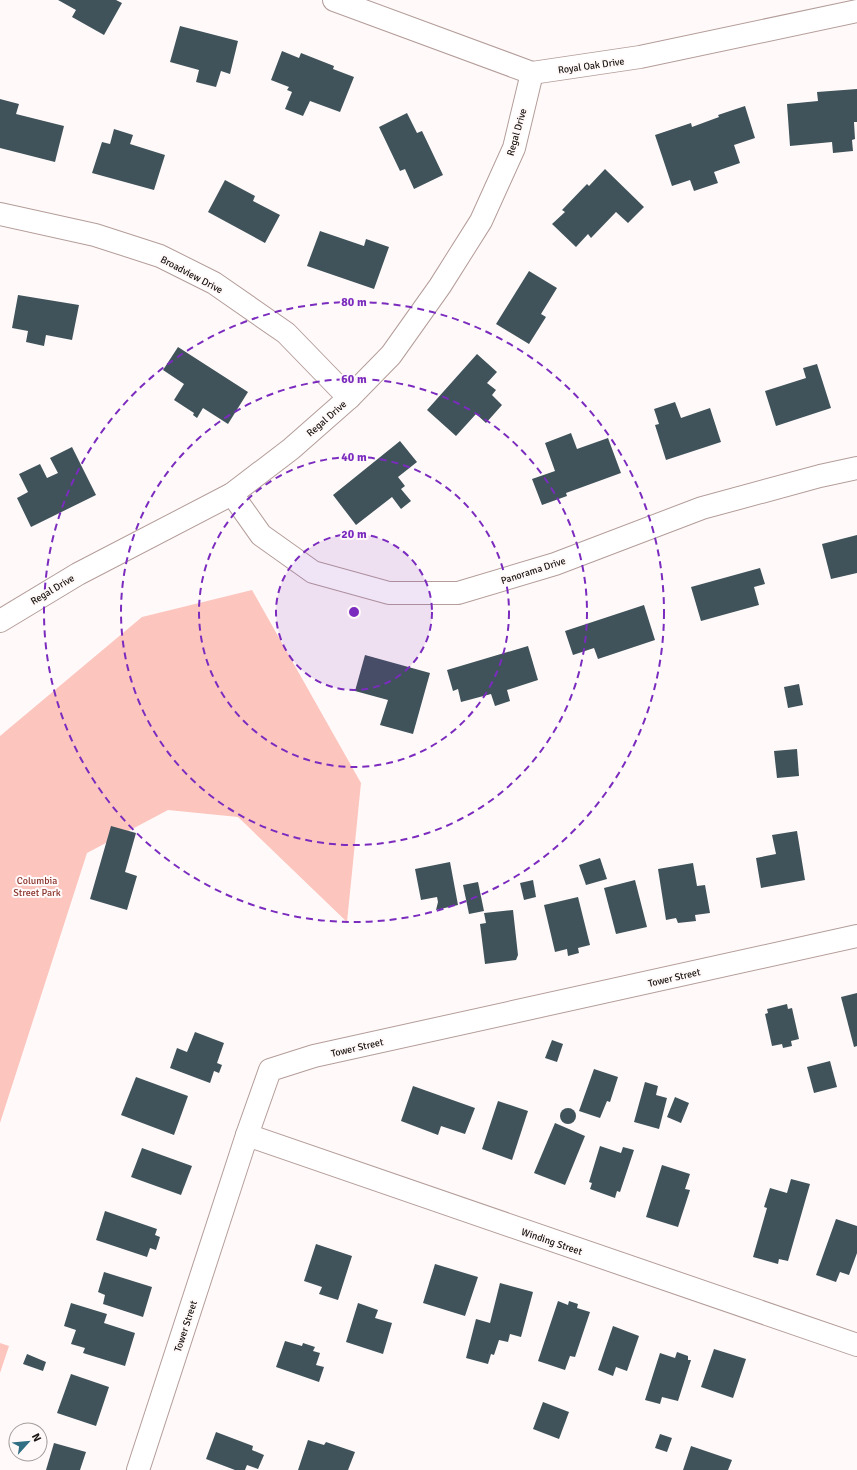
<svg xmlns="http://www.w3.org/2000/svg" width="857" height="1470" viewBox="0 0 857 1470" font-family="Signika,sans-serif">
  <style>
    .green { fill: #fcc5be }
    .building { fill: #40535b }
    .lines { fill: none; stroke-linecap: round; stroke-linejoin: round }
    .minor-casing { stroke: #b49d9a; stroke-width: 24 }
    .minor { stroke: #fff; stroke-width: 22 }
    .ring { fill: none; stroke: #7b2cbf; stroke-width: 2; stroke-dasharray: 7 5 }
    .labels { text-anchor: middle; stroke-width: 4; stroke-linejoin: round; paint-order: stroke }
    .street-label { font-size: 10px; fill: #191210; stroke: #fffaf9 }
    .park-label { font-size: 10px; fill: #8b342d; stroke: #fffaf9 }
    .centre { fill: #7b2cbf; stroke: #fffaf9; stroke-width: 2 }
    .ring-label { font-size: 12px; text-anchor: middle; font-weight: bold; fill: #7b2cbf; stroke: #fffaf9; stroke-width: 4; stroke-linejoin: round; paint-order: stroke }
  </style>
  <rect width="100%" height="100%" fill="#fffaf9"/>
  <g class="green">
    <polygon points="252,590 361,783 347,922 238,817 168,810 87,853 0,1123 0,736 142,617"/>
    <polygon points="0,1343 9,1346 0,1373"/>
  </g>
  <g class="building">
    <polygon points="58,0 116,0 122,3 104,35 72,17 76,10"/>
    <polygon points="180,26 238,41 230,74 221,71 216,87 196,82 199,70 170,62"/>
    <polygon points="282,51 299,58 301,53 334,66 333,69 354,77 340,112 310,101 303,116 285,109 292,92 287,90 289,87 271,80"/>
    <polygon points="857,89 857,122 854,122 855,139 852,140 853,151 833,153 832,142 790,146 787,104 818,101 817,92"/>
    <polygon points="0,99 19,104 16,114 64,126 55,162 0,148"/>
    <polygon points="745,106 755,138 734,145 740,163 714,172 718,183 694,191 690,180 672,186 655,135 691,123 692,127 719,117 718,115"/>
    <polygon points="407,113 417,133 422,131 443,175 414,189 405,169 400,171 379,127"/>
    <polygon points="114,129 133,135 130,144 165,155 154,190 92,173 102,142 110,144"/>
    <polygon points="605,169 644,207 628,223 616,212 591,238 588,234 576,247 552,224 565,212 562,210 587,184 589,186"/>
    <polygon points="225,180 255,196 253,201 280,215 265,243 208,212"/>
    <polygon points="320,231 364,246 366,239 389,247 374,289 307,266"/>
    <polygon points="529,271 557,288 541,314 546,317 529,344 496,324"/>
    <polygon points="18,295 79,305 72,340 46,335 44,346 26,342 28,331 12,328"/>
    <polygon points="178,347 248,392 228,424 203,408 197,418 193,415 194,413 174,400 184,384 163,370"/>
    <polygon points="477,354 497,372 487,383 496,390 492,395 502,405 486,423 476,414 456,436 427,410"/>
    <polygon points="817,364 831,408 776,426 765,391 806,378 803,368"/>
    <polygon points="675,402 681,418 710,408 721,442 666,460 655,425 659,424 654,409"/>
    <polygon points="571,433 577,449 608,438 621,473 566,493 567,496 542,505 532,479 555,471 545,443"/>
    <polygon points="400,441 417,462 398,477 405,486 401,489 411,501 401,509 392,497 356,525 333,495"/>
    <polygon points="72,447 96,495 31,527 17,498 28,492 19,474 40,464 47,478 58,473 50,458"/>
    <polygon points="857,535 857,573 831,579 822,544"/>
    <polygon points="760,568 765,584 754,587 759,605 701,621 691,587"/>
    <polygon points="644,605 655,640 598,659 594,648 573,655 565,631"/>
    <polygon points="528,646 538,680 507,690 510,701 495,706 491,694 461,702 458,689 453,691 447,670"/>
    <polygon points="365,655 430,673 413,734 380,725 388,700 355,691"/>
    <polygon points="799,684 803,705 788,708 784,687"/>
    <polygon points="797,749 799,776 777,778 774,751"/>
    <polygon points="111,826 136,833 125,872 137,876 127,910 90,899"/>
    <polygon points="797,831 805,880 761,888 756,858 776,854 772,835"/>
    <polygon points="600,858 607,879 586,885 579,865"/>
    <polygon points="450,862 458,905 436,910 438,902 437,897 421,900 415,869"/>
    <polygon points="693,863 697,886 705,885 710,913 695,915 696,921 678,923 676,918 666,920 658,869"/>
    <polygon points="533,880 536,897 524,900 520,883"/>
    <polygon points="635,880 647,927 616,934 604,888"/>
    <polygon points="478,882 484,911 469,914 463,885"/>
    <polygon points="578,897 590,945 578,948 579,953 568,956 567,949 555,952 544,905"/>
    <polygon points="513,910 518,955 516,960 485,964 480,924 486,923 484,913"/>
    <polygon points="857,993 857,1046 854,1047 841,997"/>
    <polygon points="787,1004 788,1009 792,1008 799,1039 791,1041 792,1046 783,1048 782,1044 772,1046 765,1014 768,1013 767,1009"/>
    <polygon points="195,1032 224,1043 217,1063 222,1065 219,1073 214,1071 210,1083 170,1068 177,1048 187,1052"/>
    <polygon points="552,1040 563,1044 557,1062 545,1058"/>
    <polygon points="830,1061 837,1087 814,1093 807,1067"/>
    <polygon points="594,1069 618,1077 610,1102 607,1101 600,1118 579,1111"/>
    <polygon points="136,1077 188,1096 174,1135 121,1115"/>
    <polygon points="645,1082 658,1086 656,1095 667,1098 659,1129 634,1122"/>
    <polygon points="413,1086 475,1108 465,1134 441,1126 438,1135 401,1121"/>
    <polygon points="675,1097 689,1103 681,1123 667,1117"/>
    <polygon points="498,1101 528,1111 512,1160 482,1149"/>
    <circle cx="568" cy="1116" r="8"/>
    <polygon points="555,1123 585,1136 565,1185 534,1173"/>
    <polygon points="600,1146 621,1153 623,1147 634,1150 620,1192 617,1191 615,1198 590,1189 592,1183 589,1182"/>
    <polygon points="142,1148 192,1166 181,1195 131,1177"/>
    <polygon points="662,1165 690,1174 685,1189 690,1190 678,1227 646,1217"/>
    <polygon points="791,1179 810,1184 788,1261 779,1259 778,1264 753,1257 767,1208 764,1207 770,1188 787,1193"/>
    <polygon points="105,1211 157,1229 155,1235 160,1237 156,1250 150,1248 147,1257 96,1240"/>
    <polygon points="836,1219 857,1226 857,1253 849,1275 840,1272 836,1282 816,1275"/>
    <polygon points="316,1244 352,1256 338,1300 319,1294 322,1287 304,1281"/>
    <polygon points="435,1264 478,1277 465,1316 423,1303"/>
    <polygon points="104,1272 152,1287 143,1317 103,1304 105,1295 98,1292"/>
    <polygon points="500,1283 533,1292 521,1337 510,1334 508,1342 499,1340 494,1355 491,1354 488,1364 466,1358 476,1319 490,1323"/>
    <polygon points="558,1301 568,1305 569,1301 578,1304 577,1308 590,1312 575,1357 570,1356 565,1370 538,1361"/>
    <polygon points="71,1303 107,1314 104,1323 135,1333 125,1366 83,1353 85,1348 71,1344 76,1330 64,1326"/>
    <polygon points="358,1303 378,1310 375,1318 392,1323 383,1354 346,1342"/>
    <polygon points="613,1326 639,1336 627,1371 616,1367 613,1376 598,1370"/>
    <polygon points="285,1341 302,1346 303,1343 315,1347 313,1351 320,1353 316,1365 324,1367 319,1382 276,1367"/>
    <polygon points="714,1349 746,1359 733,1398 701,1387"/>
    <polygon points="677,1352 688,1356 688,1360 691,1360 678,1401 662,1397 660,1404 645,1400 660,1353 675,1358"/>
    <polygon points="27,1354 46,1362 43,1371 23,1364"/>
    <polygon points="71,1374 109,1387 96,1426 57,1413"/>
    <polygon points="543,1402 569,1412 559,1439 533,1429"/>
    <polygon points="216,1432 253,1446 252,1450 264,1455 258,1469 247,1465 245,1470 235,1470 206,1459"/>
    <polygon points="660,1434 672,1438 667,1452 655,1448"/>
    <polygon points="308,1440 324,1445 326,1442 355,1452 348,1470 298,1470"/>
    <polygon points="54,1443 86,1452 80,1470 46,1470"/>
    <polygon points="691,1446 732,1460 728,1470 683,1470"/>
  </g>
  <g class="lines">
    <g class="minor-casing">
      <g id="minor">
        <polyline points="334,0 532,73 640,57 857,11"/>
        <polyline points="0,214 95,235 160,256 214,283 286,333 349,398"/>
        <polyline points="232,494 261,535 313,572 389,593 458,593 555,564 702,508 820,476 857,468"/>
        <polyline points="0,621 78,574 232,494 291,449 349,398 391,355 440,286 481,221 514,148 532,73"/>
        <polyline points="247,1135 857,1345"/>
        <polyline points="138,1470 247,1135 270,1070 314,1056 857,936"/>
      </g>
    </g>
    <use href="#minor" class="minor"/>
  </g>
  <circle cx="354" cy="612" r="78" fill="#7b2cbf" fill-opacity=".12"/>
  <g class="ring">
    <circle cx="354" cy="612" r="78"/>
    <circle cx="354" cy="612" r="155"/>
    <circle cx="354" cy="612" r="233"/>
    <circle cx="354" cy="612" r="310"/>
  </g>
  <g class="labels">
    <g class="street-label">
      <text transform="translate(591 65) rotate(-8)" y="4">Royal Oak Drive</text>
      <text transform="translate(516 132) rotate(-74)" y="4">Regal Drive</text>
      <text transform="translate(192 274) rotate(28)" y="4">Broadview Drive</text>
      <text transform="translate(326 418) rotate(-41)" y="4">Regal Drive</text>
      <text transform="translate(533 570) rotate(-18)" y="4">Panorama Drive</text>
      <text transform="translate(52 589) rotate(-31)" y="4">Regal Drive</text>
      <text transform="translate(674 977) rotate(-13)" y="4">Tower Street</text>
      <text transform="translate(357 1047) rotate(-13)" y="4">Tower Street</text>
      <text transform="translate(552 1241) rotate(19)" y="4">Winding Street</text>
      <text transform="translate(185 1326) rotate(-72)" y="4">Tower Street</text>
    </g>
    <g class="park-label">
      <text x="37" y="884">Columbia<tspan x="37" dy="12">Street Park</tspan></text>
    </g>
  </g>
  <circle cx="354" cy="612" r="6" class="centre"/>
  <g class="ring-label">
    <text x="354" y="306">80 m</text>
    <text x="354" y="383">60 m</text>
    <text x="354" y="461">40 m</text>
    <text x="354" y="538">20 m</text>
  </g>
  <g transform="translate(28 1442) rotate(63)"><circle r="19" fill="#fffaf9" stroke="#a39d9c"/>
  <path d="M0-3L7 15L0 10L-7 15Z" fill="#2f6e83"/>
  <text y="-6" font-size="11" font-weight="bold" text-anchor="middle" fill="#191210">N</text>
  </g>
</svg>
